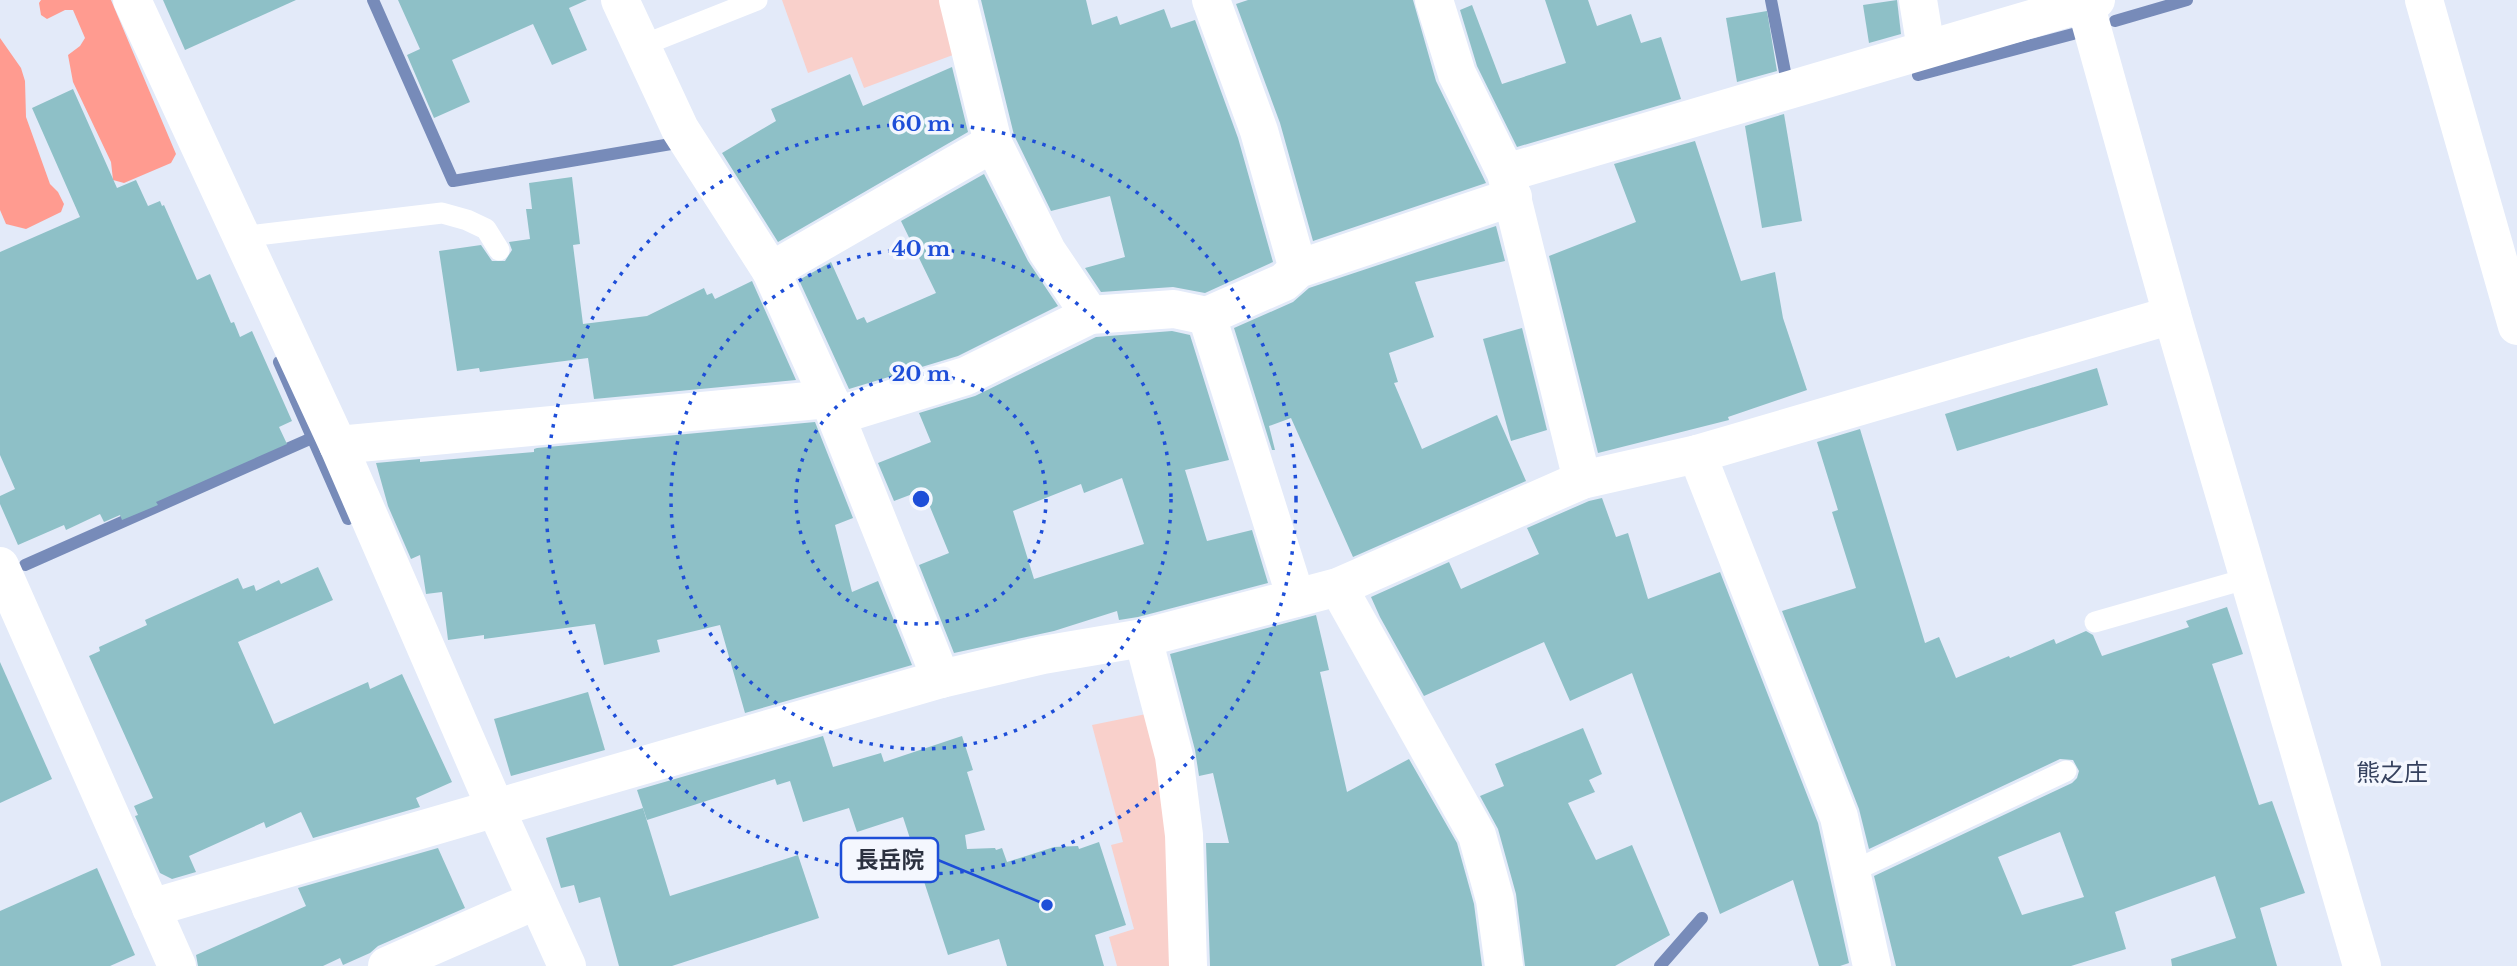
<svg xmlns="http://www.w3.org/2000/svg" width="2517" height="966" viewBox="0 0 2517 966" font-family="'Libre Baskerville','Noto Sans JP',serif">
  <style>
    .green { fill: #f9d0cb }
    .forest { fill: #ff9b90 }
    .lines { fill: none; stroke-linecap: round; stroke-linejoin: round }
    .stream { stroke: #778bb9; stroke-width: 12 }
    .building { fill: #8ec0c7; fill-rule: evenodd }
    .service { stroke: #fff; stroke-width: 21 }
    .minor { stroke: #fff; stroke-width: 38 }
    .ring { fill: none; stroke: #1d4ed8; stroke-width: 3.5; stroke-dasharray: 3.5 7 }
    .labels { text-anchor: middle; stroke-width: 7; stroke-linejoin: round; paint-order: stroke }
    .quarter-label { font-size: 24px; fill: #35415e; stroke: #f4f7fe }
    .centre { fill: #1d4ed8; stroke: #f4f7fe; stroke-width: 3.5 }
    .ring-label { font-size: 21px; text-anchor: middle; font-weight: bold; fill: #1d4ed8; stroke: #f4f7fe; stroke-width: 7; stroke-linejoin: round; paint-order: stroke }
    .leader { fill: none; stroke: #1d4ed8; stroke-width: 2.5 }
    .callout-dot { fill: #1d4ed8; stroke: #f4f7fe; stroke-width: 2.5 }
    .callout { fill: #f4f7fe; stroke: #1d4ed8; stroke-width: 2.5 }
    .callout-label { font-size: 23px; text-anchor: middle; font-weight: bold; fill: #2b313f }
  </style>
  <rect width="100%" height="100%" fill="#e3eaf9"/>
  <g class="green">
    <polygon points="782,0 945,0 961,52 864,88 852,57 808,73"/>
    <polygon points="1151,713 1166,765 1172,966 1117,966 1109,937 1134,929 1111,845 1123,842 1092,725"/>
  </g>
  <g class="forest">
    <polygon points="41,0 111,0 176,154 171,163 124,183 113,180 111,162 73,82 68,55 80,46 85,38 73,10 65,10 47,19 41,15 39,3"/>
    <polygon points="0,38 21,68 25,81 26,117 50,184 58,192 64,204 61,212 26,229 6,224 0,210"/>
  </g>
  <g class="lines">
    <g class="stream">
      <polyline points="373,0 453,181 671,144"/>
      <polyline points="1771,0 1785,72"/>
      <polyline points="2115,21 2187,0"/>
      <polyline points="1918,75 2073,34"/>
      <polyline points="279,362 348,519"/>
      <polyline points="25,565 312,438"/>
      <polyline points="1660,966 1702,918"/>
    </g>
  </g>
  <g class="building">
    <polygon points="163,0 296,0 185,50"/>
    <polygon points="398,0 587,0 569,8 587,50 552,65 533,24 452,60 470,102 434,118 407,55 420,49"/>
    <polygon points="981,0 1086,0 1092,25 1117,16 1120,25 1164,9 1171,28 1195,20 1238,138 1273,262 1205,293 1173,287 1101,292 1085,268 1125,257 1110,196 1051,211 1014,135"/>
    <polygon points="1248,0 1413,0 1436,81 1486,183 1313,241 1280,123 1236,4"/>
    <polygon points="1545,0 1588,0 1597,26 1631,14 1641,43 1661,37 1681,99 1517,147 1477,66 1460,10 1472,5 1502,84 1566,63"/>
    <polygon points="1897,0 1901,34 1869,43 1863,5"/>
    <polygon points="1767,11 1777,71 1737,82 1726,18"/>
    <polygon points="952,67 968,132 778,242 722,153 776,121 771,109 850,74 863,106"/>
    <polygon points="73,89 117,188 136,180 148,206 160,201 162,206 164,205 197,280 210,274 231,323 234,322 240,337 252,331 292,421 279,427 287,444 156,502 158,505 122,520 120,515 104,522 100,514 66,530 64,525 18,545 0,504 0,496 15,489 0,455 0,252 80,217 32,108"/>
    <polygon points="1784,114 1802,221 1762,228 1745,126"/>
    <polygon points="1695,141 1741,281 1775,272 1783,318 1807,390 1728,417 1729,420 1598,453 1549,256 1636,222 1614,164"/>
    <polygon points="984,174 1028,261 1058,306 958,356 849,389 799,280 831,262 857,320 864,317 867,323 936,293 901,221"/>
    <polygon points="572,177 580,244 573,245 583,324 647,316 704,288 707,295 712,293 715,299 752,281 796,380 594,399 588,358 480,372 479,368 457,371 439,251 481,245 492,261 505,261 512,250 509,242 530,239 526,209 532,209 529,183"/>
    <polygon points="1496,226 1505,261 1415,282 1434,337 1389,353 1398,382 1394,383 1422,449 1497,415 1526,481 1353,557 1291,418 1269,426 1275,450 1272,450 1234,328 1293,302 1309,288"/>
    <polygon points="1522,328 1547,430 1511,441 1483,339"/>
    <path d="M1172 331 1190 335 1229 460 1185 470 1207 541 1252 530 1268 583 1138 617 1119 620 1117 611 1054 631 954 653 919 565 949 553 923 490 894 501 878 463 931 442 919 413 975 396 1096 337ZM1122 478 1144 544 1034 579 1013 511 1081 484 1084 493Z"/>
    <polygon points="2097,368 2108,405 1957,451 1945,414"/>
    <polygon points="815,422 853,518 835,525 852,592 878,581 912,665 745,713 720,625 657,640 660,652 604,665 595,624 484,639 484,635 448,640 442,592 426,594 420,555 411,559 388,506 376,463 420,459 420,462 534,452 534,449 537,448"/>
    <path d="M1860 429 1925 643 1939 637 1956 678 2009 656 2010 658 2054 639 2056 644 2086 631 2093 635 2102 656 2189 627 2186 621 2227 607 2243 654 2212 664 2259 805 2272 801 2305 893 2260 908 2277 966H2172L2171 959 2236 938 2215 876 2115 912 2126 949 2071 966H1896L1874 876 2072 783 2077 778 2079 771 2073 760 2060 759 1869 849 1859 809 1782 611 1856 588 1832 512 1838 510 1817 442ZM2060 832 2084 897 2022 915 1998 857Z"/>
    <polygon points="1602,498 1616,537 1628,533 1648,599 1720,572 1818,823 1849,963 1840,966 1819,966 1793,880 1720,914 1632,673 1570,701 1544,642 1424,696 1380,617 1371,597 1449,562 1461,589 1539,554 1527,528 1589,501"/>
    <polygon points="318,567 333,600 238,642 274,724 368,682 370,689 402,674 452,782 416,798 420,807 313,838 301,812 266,828 264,822 189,856 196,872 172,879 160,873 135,816 138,815 134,806 153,798 89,656 100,651 99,647 147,625 145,620 238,578 243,589 254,585 256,591 279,580 281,584"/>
    <polygon points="1316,615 1329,670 1320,672 1347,792 1409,759 1457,843 1474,904 1482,966 1210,966 1206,843 1229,843 1213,773 1199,776 1195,750 1170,654"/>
    <polygon points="0,662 52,779 0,803"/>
    <polygon points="588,692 605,750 511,776 494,719"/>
    <polygon points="1583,728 1602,774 1589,780 1595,792 1568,803 1596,860 1632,845 1670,935 1615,966 1525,966 1516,894 1498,829 1480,796 1504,786 1495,764"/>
    <polygon points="823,736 833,767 881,753 884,762 962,736 973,770 967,772 985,830 965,835 967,849 995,848 996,850 1002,848 1007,862 1054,847 1078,846 1079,849 1099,842 1126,925 1095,935 1104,966 1007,966 999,939 948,955 903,817 857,832 849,808 803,822 790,781 777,785 775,779 647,820 637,790"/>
    <polygon points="643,808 670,896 798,855 819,918 672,966 619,966 600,897 579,903 574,885 561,888 546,838"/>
    <polygon points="438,848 465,908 378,946 370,953 343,965 340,958 323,966 198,966 196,955 306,906 298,888"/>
    <polygon points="97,868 135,955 110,966 0,966 0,911"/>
  </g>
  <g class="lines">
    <g class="service">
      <polyline points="641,46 757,0"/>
      <polyline points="241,237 442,213 467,220 486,229 499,250"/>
      <polyline points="2095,622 2249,578"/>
      <polyline points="1851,872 2066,771"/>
    </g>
    <g class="minor">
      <polyline points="132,0 338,445 495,807 567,966"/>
      <polyline points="620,0 680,129 771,271 829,399 941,679"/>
      <polyline points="958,0 993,143 1047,251 1090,315 1174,309 1207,316 1284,282 1298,269 1513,197"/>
      <polyline points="1211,0 1259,131 1298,269"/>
      <polyline points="1434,0 1457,74 1506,173 1582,480"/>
      <polyline points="1918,0 1926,49"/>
      <polyline points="2424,0 2517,326"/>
      <polyline points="2085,3 2172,315 2362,966"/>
      <polyline points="1506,173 2096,0"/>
      <polyline points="771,271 993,143"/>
      <polyline points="1207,316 1296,598"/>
      <polyline points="836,416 966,376 1090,315"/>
      <polyline points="338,445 829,399"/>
      <polyline points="1697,454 1839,817 1872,966"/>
      <polyline points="0,566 177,966"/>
      <polyline points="1338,587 1477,835 1495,900 1504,966"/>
      <polyline points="1143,638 1174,756 1184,835 1188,966"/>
      <polyline points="151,908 941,679 1043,655 1143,638 1338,587 1582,480 1697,454 2172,315"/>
      <polyline points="387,966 537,900"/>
    </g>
  </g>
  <g class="ring">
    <circle cx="921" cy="499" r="125"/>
    <circle cx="921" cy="499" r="250"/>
    <circle cx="921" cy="499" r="375"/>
  </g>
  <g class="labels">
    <g class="quarter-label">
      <text x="2392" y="781">熊之庄</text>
    </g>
  </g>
  <circle cx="921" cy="499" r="10" class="centre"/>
  <g class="ring-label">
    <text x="921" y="131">60 m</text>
    <text x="921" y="256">40 m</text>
    <text x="921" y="381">20 m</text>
  </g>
  <path class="leader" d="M1047 905L938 860"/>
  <circle class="callout-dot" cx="1047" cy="905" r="7"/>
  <rect class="callout" x="841" y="838" width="97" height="44" rx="7"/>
  <g class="callout-label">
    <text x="890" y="868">長岳院</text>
  </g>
</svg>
